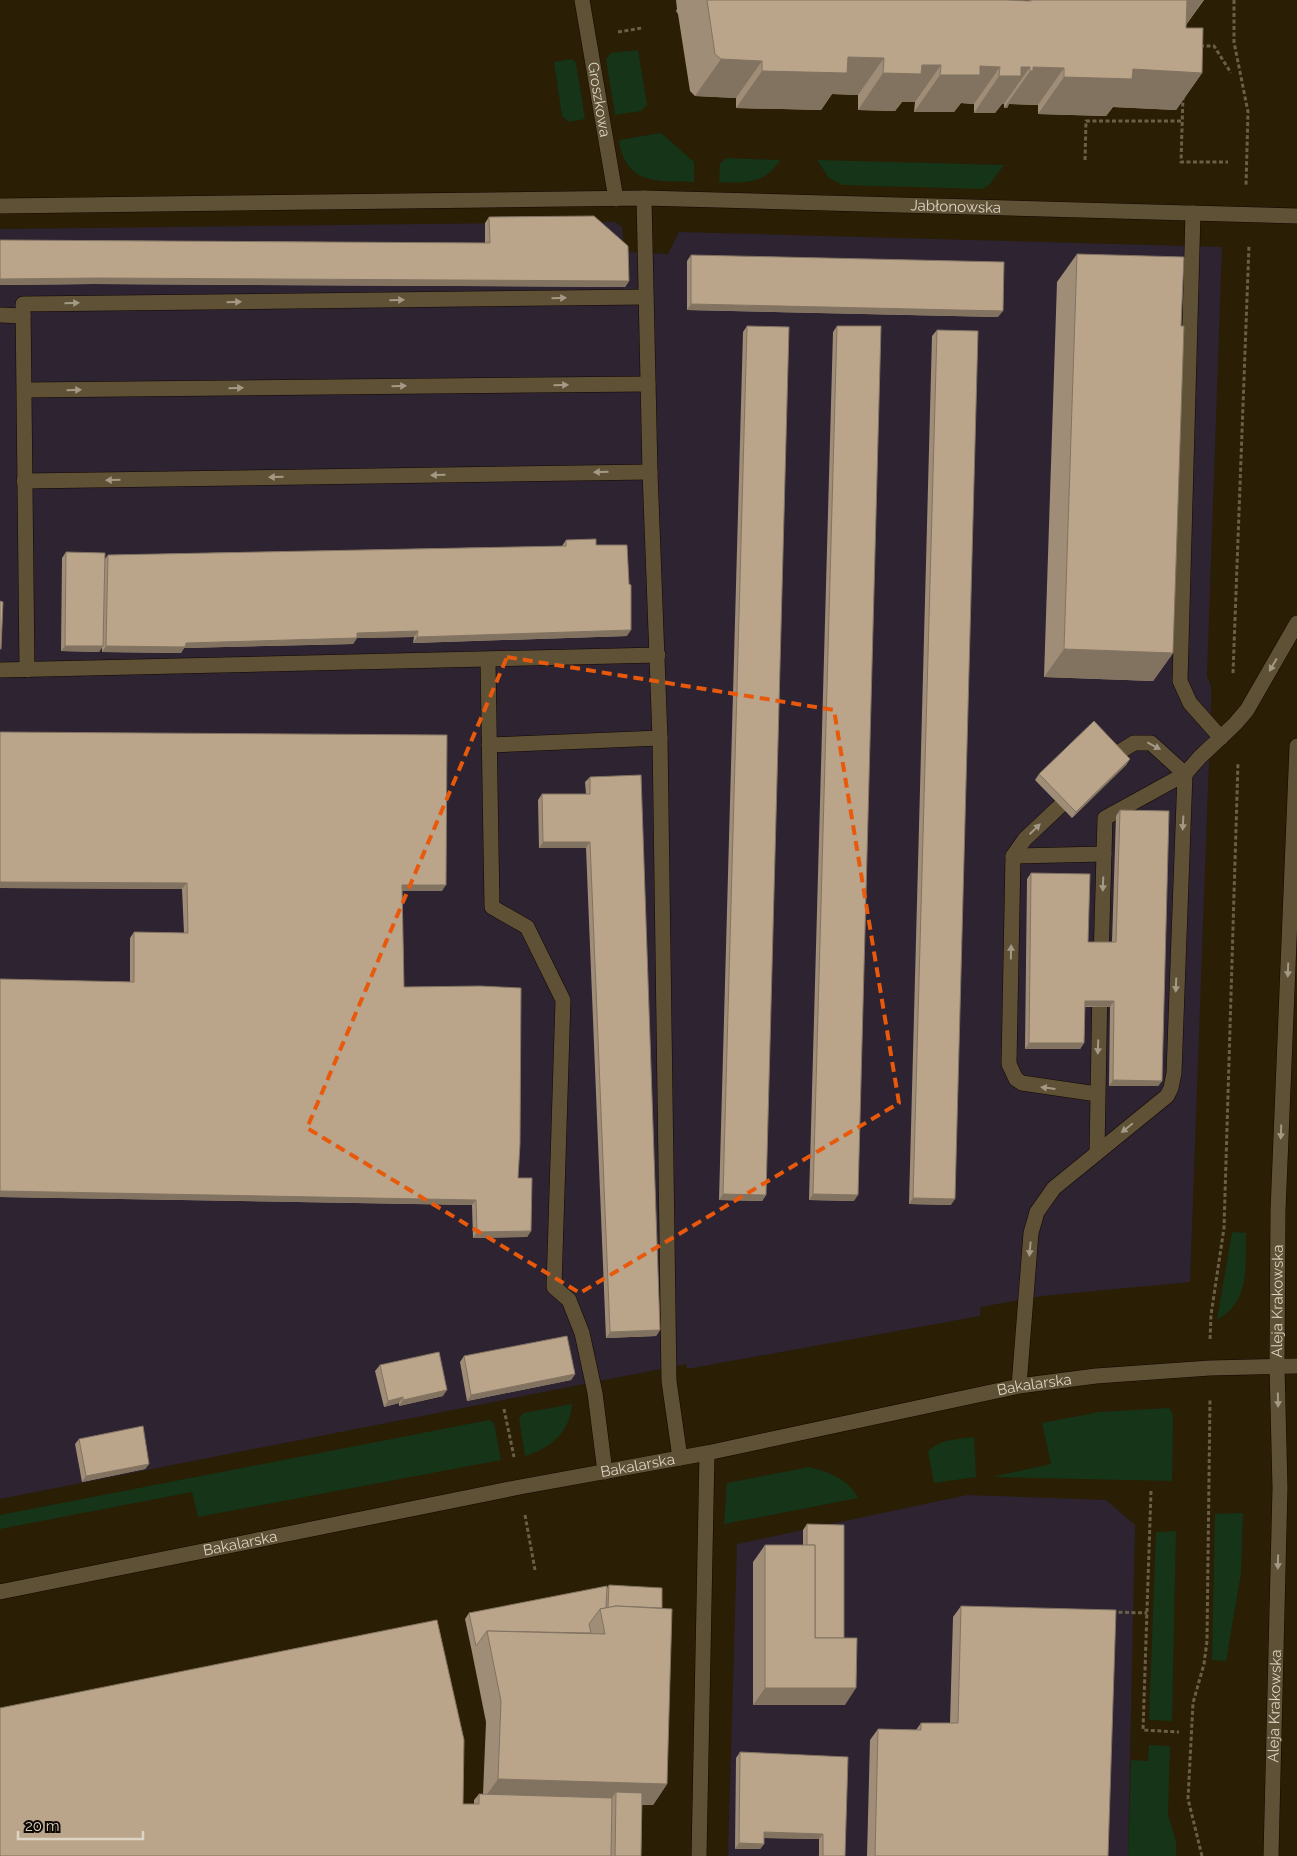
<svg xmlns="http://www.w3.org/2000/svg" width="1297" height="1856" viewBox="0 0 1297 1856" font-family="Raleway,sans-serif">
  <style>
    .commercial { fill: #2d2331 }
    .green { fill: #153418 }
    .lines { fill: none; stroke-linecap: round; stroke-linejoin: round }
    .lane-casing { stroke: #120700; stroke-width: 16 }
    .street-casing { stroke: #120700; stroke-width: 16 }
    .secondary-casing { stroke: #120700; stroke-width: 16 }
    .path { stroke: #6a5f49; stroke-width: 3; stroke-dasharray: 4 2.5; stroke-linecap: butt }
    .lane { stroke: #5f5136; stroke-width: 15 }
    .street { stroke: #5f5136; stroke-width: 15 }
    .secondary { stroke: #5f5136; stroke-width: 15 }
    .wall { fill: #a08d77 }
    .shaded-wall { fill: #827361 }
    .building { fill: #baa48a; stroke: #827361 }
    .oneway { fill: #a49985 }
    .marked { fill: none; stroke: #e8590c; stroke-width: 4; stroke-dasharray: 10 6; stroke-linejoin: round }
    .labels { text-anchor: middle; stroke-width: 5; stroke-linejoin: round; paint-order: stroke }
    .street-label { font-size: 15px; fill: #dcd4c5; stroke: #0e0902 }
  </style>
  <rect width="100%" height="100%" fill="#2a1e04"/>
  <g class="commercial">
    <polygon points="590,222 615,222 622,227 624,252 668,254 679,232 1222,247 1207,676 1211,686 1211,705 1190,1282 1042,1296 981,1307 980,1316 687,1369 686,1364 0,1499 0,229"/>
    <polygon points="967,1495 1106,1500 1135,1525 1128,1856 728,1856 737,1544"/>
  </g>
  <g class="green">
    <polygon points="638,50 647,105 641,111 615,115 606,59 611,53"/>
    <polygon points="572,59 576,63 585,119 569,122 562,116 554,62"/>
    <path d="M661 133 694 162V182C658 181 625 185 619 140Z"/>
    <path d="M726 158 780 160C766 184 745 183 719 182L720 164Z"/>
    <polygon points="817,160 1004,165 990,184 983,189 842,185 829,178"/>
    <path d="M1232 1232 1246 1233C1245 1267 1251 1300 1217 1320Z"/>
    <path d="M572 1404C570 1432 551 1448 525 1456L519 1419 523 1413Z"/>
    <polygon points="1169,1408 1173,1414 1172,1481 992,1477 1051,1464 1042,1423 1099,1412"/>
    <polygon points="489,1420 494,1423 501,1460 198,1517 192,1492 0,1529 0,1515"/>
    <path d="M974 1437 976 1477 934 1483 928 1452C938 1439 959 1439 974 1437Z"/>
    <path d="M809 1467C828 1472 849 1479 858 1498L724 1524 727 1483Z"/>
    <polygon points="1243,1513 1241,1573 1226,1661 1212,1660 1215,1514"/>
    <polygon points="1176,1531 1172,1721 1149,1720 1156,1532"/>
    <polygon points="1149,1745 1170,1746 1168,1815 1176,1841 1176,1856 1128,1856 1131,1760 1148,1761"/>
  </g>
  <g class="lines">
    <g class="lane-casing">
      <g id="lane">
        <polyline points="644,198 650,472 660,738 669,1381 680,1458"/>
        <polyline points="1193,213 1180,681 1190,703 1221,738"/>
        <polyline points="0,315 23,316"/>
        <polyline points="25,390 648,384"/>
        <polyline points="24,481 650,472"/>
        <polyline points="488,661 492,907 527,927 563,1000 554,1287 569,1300 582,1333 595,1393 605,1472"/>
        <polyline points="0,670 658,655"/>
        <polyline points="27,670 23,304 646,297"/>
        <polyline points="489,745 660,738"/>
        <polyline points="1060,806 1025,839 1013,856 1009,1064 1016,1079 1022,1083 1097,1094"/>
        <polyline points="1013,856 1104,854"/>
        <polyline points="1101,961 1105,818 1185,774 1200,757 1235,724 1247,710 1297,623"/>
        <polyline points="1097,1152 1100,986"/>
        <polyline points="1019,1386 1031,1233 1037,1212 1054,1188 1167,1096 1171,1088 1174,1073 1185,774 1151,743 1134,743 1116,754"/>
        <polyline points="699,1856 707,1453"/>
      </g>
    </g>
    <g class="street-casing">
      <g id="street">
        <path id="s1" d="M582 0 616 199"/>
        <path id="s2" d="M0 206 644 198 1297 216"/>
        <path id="s3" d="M0 1592 520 1487 707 1453 1019 1386 1096 1376 1210 1368 1297 1366"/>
      </g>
    </g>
    <g class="secondary-casing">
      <g id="secondary">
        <path id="s4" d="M1271 1856 1280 1488 1277 1366 1278 1211 1297 746"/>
      </g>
    </g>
    <g class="path">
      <polyline points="1234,0 1234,42 1248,112 1246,186"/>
      <polyline points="618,32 642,28"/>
      <polyline points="1200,46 1214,46 1231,73"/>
      <polyline points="1183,96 1181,162 1228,162"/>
      <polyline points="1085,160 1086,121 1182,121"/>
      <polyline points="1233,673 1249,245"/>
      <polyline points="1210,1339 1211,1315 1224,1228 1238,762"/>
      <polyline points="504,1409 514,1457"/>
      <polyline points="1151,1491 1143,1730 1179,1732"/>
      <polyline points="525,1515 535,1570"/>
      <polyline points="1112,1612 1147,1613"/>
      <polyline points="1202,1856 1188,1799 1193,1703 1204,1664 1207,1641 1210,1398"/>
    </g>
    <use href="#lane" class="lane"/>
    <use href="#street" class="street"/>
    <use href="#secondary" class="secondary"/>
  </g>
  <g class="wall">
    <polygon points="676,0 1006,0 1028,1 1029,0 1204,0 1186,25 1186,28 1202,73 1176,110 1113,107 1106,116 1038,114 1038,105 1009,104 1007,108 1004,108 1004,104 1002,104 995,113 974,113 974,104 961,103 954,112 914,112 915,102 902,102 895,111 858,110 858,95 832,94 821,110 736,108 736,98 695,96 690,91 678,14 676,11 677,9"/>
    <polygon points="489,217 629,281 625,287 94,284 0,285 0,240 485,243 485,223"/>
    <polygon points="1077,254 1173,653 1153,681 1044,677 1057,282"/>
    <polygon points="691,255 998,317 687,310 687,261"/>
    <polygon points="747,326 766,1195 762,1201 719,1200 743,332"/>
    <polygon points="837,326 854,1201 809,1200 833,332"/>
    <polygon points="937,330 951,1205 909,1204 932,336"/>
    <polygon points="566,540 596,545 627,636 413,643 414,637 357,638 353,644 184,648 181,653 102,652 102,647 99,652 61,651 62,558 66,552 105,559 108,555 562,546"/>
    <polygon points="0,732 442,891 402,891 404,987 518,1178 531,1231 527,1237 473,1238 472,1205 0,1197 0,979 130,982 130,938 134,932 184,933 182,889 0,888"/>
    <polygon points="1130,759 1126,765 1072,818 1035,780 1039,774"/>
    <polygon points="590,777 660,1330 656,1336 606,1338 586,848 539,848 538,800 542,794 586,794 585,782"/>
    <polygon points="1120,810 1162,1081 1158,1086 1109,1086 1110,1007 1085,1007 1084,1043 1080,1049 1025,1049 1027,879 1031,873 1088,942 1112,942 1116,816"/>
    <polygon points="464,1356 575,1374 571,1380 467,1401 460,1362"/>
    <polygon points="380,1365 443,1396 399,1406 399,1403 384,1407 375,1371"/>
    <polygon points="79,1439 149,1464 145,1469 82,1482 75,1444"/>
    <polygon points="807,1524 844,1638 845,1705 753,1705 753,1562 765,1545 803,1545 803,1530"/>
    <polygon points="609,1585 662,1608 667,1784 653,1805 642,1805 641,1856 0,1856 463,1804 474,1804 474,1800 479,1794 483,1794 486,1722 472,1652 465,1619 469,1613 607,1588"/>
    <polygon points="961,1606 1108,1856 867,1856 870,1740 878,1729 916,1730 921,1723 950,1723 953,1617"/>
    <polygon points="740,1752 845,1856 819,1856 819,1839 764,1838 764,1844 760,1849 735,1849 736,1758"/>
  </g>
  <g class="shaded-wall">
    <polygon points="1187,0 1203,0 1178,37"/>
    <polygon points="848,57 884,58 858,95 832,94 821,110 736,108 762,71"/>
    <polygon points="721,59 762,61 736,98 695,96"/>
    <polygon points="922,65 941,65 915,102 902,102 895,111 858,110 883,73"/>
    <polygon points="980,66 1000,67 974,104 961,103 954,112 914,112 940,75"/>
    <polygon points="1021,67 1030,67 1004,104 1002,104 995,113 974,113 999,76"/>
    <polygon points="1033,67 1064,68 1038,105 1009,104 1007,108 1004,108"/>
    <polygon points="1133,69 1202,73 1176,110 1113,107 1106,116 1038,114 1064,77"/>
    <polygon points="98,278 629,281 625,287 94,284 0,285 0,279"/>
    <polygon points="691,304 1003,311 998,317 687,310"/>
    <polygon points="631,630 627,636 413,643 417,637"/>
    <polygon points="418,631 414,637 357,638 353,644 184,648 181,653 102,652 106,646 357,633"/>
    <polygon points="65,646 103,646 99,652 61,651"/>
    <polygon points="1064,649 1173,653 1153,681 1044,677"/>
    <polygon points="1130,759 1126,765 1072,818 1076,812"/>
    <polygon points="543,842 590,842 586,848 539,848"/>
    <polygon points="0,882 187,883 182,889 0,888"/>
    <polygon points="402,885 446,885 442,891 397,891"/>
    <polygon points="1085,1001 1114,1001 1110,1007 1081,1006"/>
    <polygon points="1029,1043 1084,1043 1080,1049 1025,1049"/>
    <polygon points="1113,1080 1162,1081 1158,1086 1109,1086"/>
    <polygon points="0,1191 476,1200 472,1205 0,1197"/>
    <polygon points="723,1194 766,1195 762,1201 719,1200"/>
    <polygon points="813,1194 858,1195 854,1201 809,1200"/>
    <polygon points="913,1198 955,1199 951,1205 909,1204"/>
    <polygon points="531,1231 527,1237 473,1238 477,1232"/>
    <polygon points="660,1330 656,1336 606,1338 610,1332"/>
    <polygon points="575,1374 571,1380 467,1401 471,1395"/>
    <polygon points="447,1390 443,1396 399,1406 403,1400"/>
    <polygon points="403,1397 399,1403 384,1407 388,1401"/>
    <polygon points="149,1464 145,1469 82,1482 86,1476"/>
    <polygon points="765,1688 856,1688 845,1705 753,1705"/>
    <polygon points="498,1779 667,1784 653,1805 616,1804 616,1792 608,1804 483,1800"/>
    <polygon points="764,1832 823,1834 819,1839 760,1838"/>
    <polygon points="739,1843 764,1844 760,1849 735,1849"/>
  </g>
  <g class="building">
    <polygon points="707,0 1006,0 1031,1 1031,0 1204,0 1187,0 1186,28 1203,28 1202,73 1133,69 1132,79 1064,77 1064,68 1033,67 1033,71 1030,71 1030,67 1021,67 1021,76 999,76 1000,67 980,66 980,75 940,75 941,65 922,65 921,74 883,73 884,58 848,57 847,73 762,71 762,61 721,59 715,54"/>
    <polygon points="594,216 628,246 629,281 98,278 0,279 0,240 490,243 489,217"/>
    <polygon points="1077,254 1184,257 1181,326 1184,326 1173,653 1064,649"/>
    <polygon points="691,255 1004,262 1003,311 691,304"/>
    <polygon points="747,326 789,327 766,1195 723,1194"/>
    <polygon points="837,326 881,326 858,1195 813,1194"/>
    <polygon points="937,330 978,331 955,1199 913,1198"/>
    <polygon points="596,539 596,545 627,545 629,584 631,585 631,630 417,637 418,631 357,633 357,638 186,643 185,647 106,646 108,555 566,546 566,540"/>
    <polygon points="66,552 105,553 103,646 65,646"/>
    <polygon points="0,601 3,602 1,649 0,649"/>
    <polygon points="1094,721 1130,759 1076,812 1039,774"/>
    <polygon points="0,732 447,735 446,885 402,885 404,987 480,986 521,988 520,1144 518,1178 532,1178 531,1231 477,1232 476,1200 0,1191 0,979 134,982 134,932 188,933 187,883 0,882"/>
    <polygon points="641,775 660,1330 610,1332 590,842 543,842 542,794 590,794 590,777"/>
    <polygon points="1120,810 1169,811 1162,1081 1113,1080 1114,1001 1085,1001 1084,1043 1029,1043 1031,873 1090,874 1088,942 1116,942"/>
    <polygon points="567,1336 575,1374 471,1395 464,1356"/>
    <polygon points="439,1352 447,1390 403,1400 403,1397 388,1401 380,1365"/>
    <polygon points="143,1426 149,1464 86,1476 79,1439"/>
    <polygon points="807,1524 844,1525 844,1638 815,1638 815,1545 807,1545"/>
    <polygon points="765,1545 815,1545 815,1638 857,1638 856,1688 765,1688"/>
    <polygon points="609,1585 662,1588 662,1608 616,1606 608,1608"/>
    <polygon points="607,1586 606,1608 600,1609 589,1624 591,1633 487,1631 476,1646 469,1613"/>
    <polygon points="616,1606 672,1609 667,1784 498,1779 501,1701 487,1631 605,1634 600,1609"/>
    <polygon points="961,1606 1116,1610 1108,1856 875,1856 878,1729 921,1730 921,1723 958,1723"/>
    <polygon points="437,1620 464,1740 463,1804 479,1804 479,1794 612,1798 611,1856 0,1856 0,1708"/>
    <polygon points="740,1752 848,1757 845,1856 823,1856 823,1834 764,1832 764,1844 739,1843"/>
    <polygon points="616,1792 642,1793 641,1856 615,1856"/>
  </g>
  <defs><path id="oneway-solid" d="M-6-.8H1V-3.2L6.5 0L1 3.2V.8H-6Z" transform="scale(1.25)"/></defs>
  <g class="oneway">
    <use href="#oneway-solid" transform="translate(559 298) rotate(-1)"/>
    <use href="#oneway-solid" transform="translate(397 300) rotate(-1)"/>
    <use href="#oneway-solid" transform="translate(234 302) rotate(-1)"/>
    <use href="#oneway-solid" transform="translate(72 303) rotate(-1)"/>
    <use href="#oneway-solid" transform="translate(561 385) rotate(-1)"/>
    <use href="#oneway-solid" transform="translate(399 386) rotate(-1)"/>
    <use href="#oneway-solid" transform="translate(236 388) rotate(-1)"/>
    <use href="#oneway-solid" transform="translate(74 390) rotate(-1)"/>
    <use href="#oneway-solid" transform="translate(601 472) rotate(179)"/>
    <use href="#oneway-solid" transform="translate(438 475) rotate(179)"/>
    <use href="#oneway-solid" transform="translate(276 477) rotate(179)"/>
    <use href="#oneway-solid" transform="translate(113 480) rotate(179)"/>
    <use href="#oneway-solid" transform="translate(1273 665) rotate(120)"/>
    <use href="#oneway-solid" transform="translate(1154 746) rotate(28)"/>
    <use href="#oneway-solid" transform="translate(1183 823) rotate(93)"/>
    <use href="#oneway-solid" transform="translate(1035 829) rotate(-44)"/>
    <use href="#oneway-solid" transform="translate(1103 884) rotate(92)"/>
    <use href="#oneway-solid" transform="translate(1011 952) rotate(-89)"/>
    <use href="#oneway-solid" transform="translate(1288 970) rotate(92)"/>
    <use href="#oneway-solid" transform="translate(1176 985) rotate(92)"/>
    <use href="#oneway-solid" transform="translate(1098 1047) rotate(92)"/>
    <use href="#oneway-solid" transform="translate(1048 1088) rotate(-173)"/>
    <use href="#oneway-solid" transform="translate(1127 1128) rotate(141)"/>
    <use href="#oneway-solid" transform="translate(1281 1132) rotate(92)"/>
    <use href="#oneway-solid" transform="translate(1030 1249) rotate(95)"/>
    <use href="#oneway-solid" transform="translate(1278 1400) rotate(89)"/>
    <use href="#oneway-solid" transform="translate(1278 1562) rotate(91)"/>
  </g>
  <path class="marked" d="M507 657 834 710 899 1103 580 1293 307 1128Z"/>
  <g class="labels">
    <g class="street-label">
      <text dy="5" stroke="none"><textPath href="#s1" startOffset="101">Groszkowa</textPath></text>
      <text dy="5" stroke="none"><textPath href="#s2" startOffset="956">Jabłonowska</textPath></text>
      <text dy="5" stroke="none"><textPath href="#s4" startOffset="555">Aleja Krakowska</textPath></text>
      <text dy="5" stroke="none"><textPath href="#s3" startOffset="1055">Bakalarska</textPath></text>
      <text dy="5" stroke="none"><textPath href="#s3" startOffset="650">Bakalarska</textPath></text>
      <text dy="5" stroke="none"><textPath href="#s3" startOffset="245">Bakalarska</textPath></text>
      <text dy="5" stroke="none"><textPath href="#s4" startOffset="150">Aleja Krakowska</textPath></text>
    </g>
  </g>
  <path d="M18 1831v8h125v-8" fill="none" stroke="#dcd4c5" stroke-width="2.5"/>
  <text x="25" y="1831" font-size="15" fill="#dcd4c5" stroke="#0e0902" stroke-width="4" paint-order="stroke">20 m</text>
</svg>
